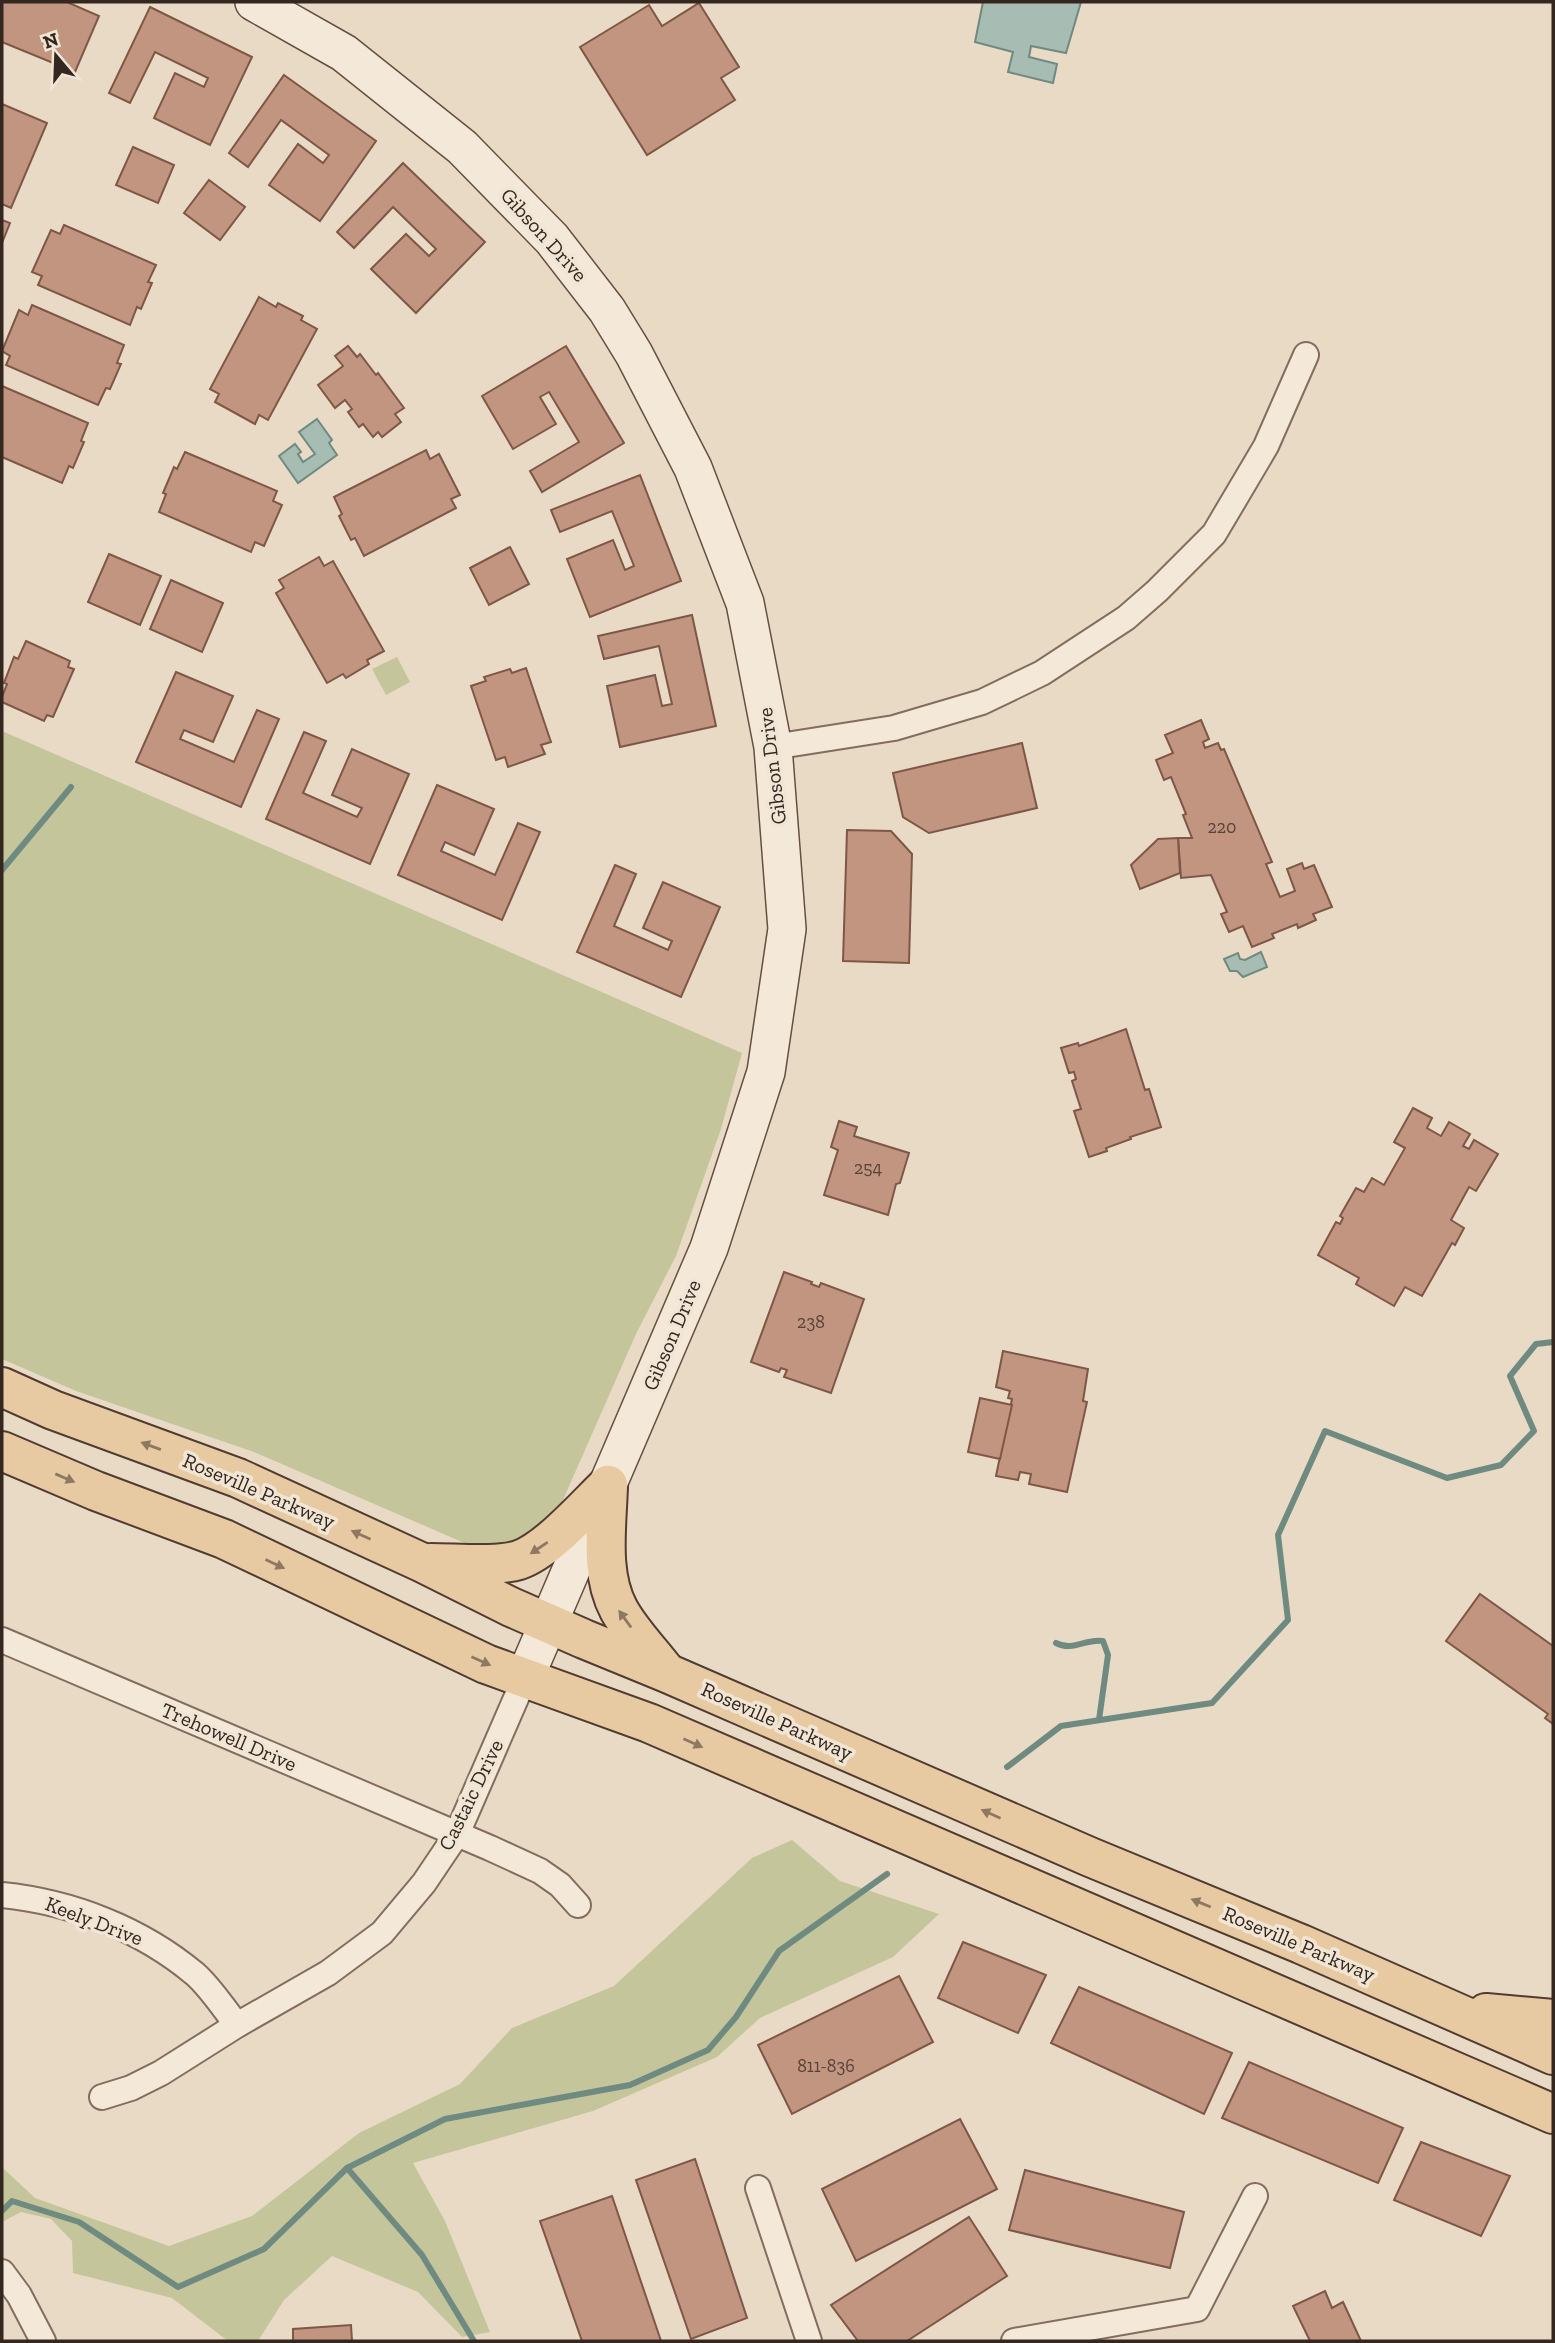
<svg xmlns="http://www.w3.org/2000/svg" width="1555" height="2343" viewBox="0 0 1555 2343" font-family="'Zilla Slab',serif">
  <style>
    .green { fill: #c5c59b }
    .water { fill: #a7bdb4; stroke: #6f8a80; stroke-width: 2 }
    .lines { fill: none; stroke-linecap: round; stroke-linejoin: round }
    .stream { stroke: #6f8a80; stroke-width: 6 }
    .building { fill: #c29580; stroke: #7e5747; stroke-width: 2 }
    .street-casing { stroke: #826d5e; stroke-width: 28 }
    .secondary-casing { stroke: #644f41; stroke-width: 40 }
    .primary-casing { stroke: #503c31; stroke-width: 42 }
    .street { stroke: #f4e9d8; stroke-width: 24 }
    .secondary { stroke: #f4e9d8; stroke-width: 37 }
    .primary { stroke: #e7caa2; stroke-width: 38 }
    .oneway { fill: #8e7861 }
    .labels { text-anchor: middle; stroke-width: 7; stroke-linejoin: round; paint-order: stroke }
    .number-label { font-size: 18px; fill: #584238 }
    .street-label { font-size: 21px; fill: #342720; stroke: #f1e6d5 }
  </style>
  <rect width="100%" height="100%" fill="#e9dac6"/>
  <g class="green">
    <polygon points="397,657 410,682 386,695 372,669"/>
    <polygon points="2,731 742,1053 721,1129 676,1256 636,1334 552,1525 526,1547 476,1548 254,1452 76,1391 2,1359"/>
    <polygon points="792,1840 840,1881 939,1914 893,1957 760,2018 717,2057 593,2111 413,2163 445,2221 490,2332 462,2337 418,2292 332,2256 284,2300 258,2341 228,2341 172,2298 73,2273 72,2241 51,2219 21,2212 2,2222 2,2167 35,2198 169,2246 252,2216 359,2133 460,2084 512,2028 614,1986 752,1858"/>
  </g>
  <g class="water">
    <polygon points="983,2 1081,2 1066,53 1031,46 1029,57 1057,64 1053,83 1008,72 1013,52 975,42"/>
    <polygon points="317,419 332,440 329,443 337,455 298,483 279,456 295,444 301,452 298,454 303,462 315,454 299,432"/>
    <polygon points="1261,952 1267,967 1243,977 1237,971 1230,971 1224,959 1238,953 1240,959 1245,960"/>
  </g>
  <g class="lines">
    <g class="stream">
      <polyline points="2,870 71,787"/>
      <path d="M1056 1643C1073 1652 1086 1638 1103 1641L1108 1655 1099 1720"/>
      <polyline points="1007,1767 1061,1726 1212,1703 1288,1620 1278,1535 1325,1431 1447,1478 1501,1465 1534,1431 1510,1376 1536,1344 1553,1342"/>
      <polyline points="347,2168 422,2255 474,2341"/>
      <polyline points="2,2211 12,2201 79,2222 178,2287 264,2249 347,2168 445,2119 630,2085 708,2050 736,2017 779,1951 887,1874"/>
    </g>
  </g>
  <g class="building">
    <polygon points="2,2 67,2 99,16 75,72 2,42"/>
    <polygon points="699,3 739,67 721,78 735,100 647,155 580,47 649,5 662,26"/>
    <polygon points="150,7 252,57 210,145 154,118 175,73 204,87 208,78 155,52 130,103 109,93"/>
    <polygon points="284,75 376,141 320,221 269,185 298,144 323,163 329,155 281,120 248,167 229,153"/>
    <polygon points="2,104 47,123 11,208 2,204"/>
    <polygon points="133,147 174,165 158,203 116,185"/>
    <polygon points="403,163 485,242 416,313 371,269 406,234 429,256 436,249 393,207 354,248 337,232"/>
    <polygon points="209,180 245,207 220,240 184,213"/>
    <polygon points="2,220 10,223 2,243"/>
    <polygon points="64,225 156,265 148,282 152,283 141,309 137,307 130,325 38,285 42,276 32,272 51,230 60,234"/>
    <polygon points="259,297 276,307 278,303 303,316 301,320 317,329 268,420 259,415 255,424 215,402 219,394 210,389"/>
    <polygon points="32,305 124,345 117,363 121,364 110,389 106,388 98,405 6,365 10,356 2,351 19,310 28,315"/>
    <polygon points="348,346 357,357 360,354 376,375 378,373 404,408 395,414 401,422 382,437 378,432 373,437 363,424 359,427 348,412 352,409 345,400 335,408 318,385 343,366 335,356"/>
    <polygon points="566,346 624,443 542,492 530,471 579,442 549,392 540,397 556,424 513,449 482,396"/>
    <polygon points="2,386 88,423 81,441 84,442 73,468 69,466 62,483 2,457"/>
    <polygon points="426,450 430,459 439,454 460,495 451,499 456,508 364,556 355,538 351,540 339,516 342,514 334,497"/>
    <polygon points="185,452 277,491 273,501 282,505 264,546 255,542 251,552 159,512 166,494 163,493 174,467 177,469"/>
    <polygon points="640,475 681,581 590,617 567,559 613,540 625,570 634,566 612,511 560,532 551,510"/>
    <polygon points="510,547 529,584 489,605 470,568"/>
    <polygon points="109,554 161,576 140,625 88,602"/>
    <polygon points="319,557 324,566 333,561 384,651 367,660 369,664 346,678 343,674 327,683 276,593 284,588 279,580"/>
    <polygon points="171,580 223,603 202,652 150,629"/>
    <polygon points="692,615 716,726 620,747 607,686 655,675 662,706 672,704 659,646 604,659 598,636"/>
    <polygon points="26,641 70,661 68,667 74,669 53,717 47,715 44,721 2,702 2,697 7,684 4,683 14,657 18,659"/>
    <polygon points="526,668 551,742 541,745 545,754 508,767 505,757 496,760 471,686 486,681 484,677 510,669 512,673"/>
    <polygon points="176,672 233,696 213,742 184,730 180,739 234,762 257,710 279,719 241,807 136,762"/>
    <polygon points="1201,720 1209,739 1203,742 1205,748 1218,743 1221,750 1224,749 1272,862 1266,864 1280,897 1295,891 1287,869 1302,863 1304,869 1314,865 1332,907 1313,914 1316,920 1298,928 1297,924 1272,934 1274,938 1252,947 1243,926 1229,932 1221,914 1227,912 1211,875 1181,878 1178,838 1192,838 1183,815 1186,814 1171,777 1164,780 1156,760 1173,753 1165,735"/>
    <polygon points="304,732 326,741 303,793 357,817 362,808 332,795 352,749 409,774 370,864 266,819"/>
    <polygon points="1022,743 1037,808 929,833 903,817 893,773"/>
    <polygon points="437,785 494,809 474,855 445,842 441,851 495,875 518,823 540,832 502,920 398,875"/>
    <polygon points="847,830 891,831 912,854 909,963 843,961"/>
    <polygon points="1178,838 1180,873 1140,889 1131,865 1158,839"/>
    <polygon points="615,865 636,874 614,926 668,950 672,941 643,928 663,882 720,907 681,997 577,952"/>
    <polygon points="1126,1029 1145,1090 1149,1089 1161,1127 1130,1137 1131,1139 1106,1148 1107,1151 1089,1157 1074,1111 1081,1109 1072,1081 1076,1079 1074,1072 1069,1073 1061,1048 1078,1043 1079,1046"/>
    <polygon points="1413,1108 1432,1118 1427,1128 1441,1136 1449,1122 1470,1134 1463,1146 1469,1149 1474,1140 1498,1154 1476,1191 1469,1187 1451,1220 1464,1228 1455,1245 1452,1243 1422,1296 1405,1287 1394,1306 1356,1284 1359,1278 1318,1255 1336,1222 1340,1224 1343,1218 1340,1216 1356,1188 1364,1192 1372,1178 1384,1185 1405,1148 1394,1142"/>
    <polygon points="839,1121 857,1127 854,1136 909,1153 900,1183 896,1184 888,1215 824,1195 838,1150 831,1147"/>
    <polygon points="784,1272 812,1282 811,1284 819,1287 821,1283 864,1299 831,1393 784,1377 787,1370 781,1368 779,1372 751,1362"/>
    <polygon points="1003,1351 1088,1369 1083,1401 1087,1402 1067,1492 1029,1484 1031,1474 1020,1472 1018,1480 996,1476 1012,1399 1008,1398 1010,1391 996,1387"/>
    <polygon points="980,1398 1012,1405 1000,1459 968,1452"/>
    <polygon points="1480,1594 1553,1646 1553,1724 1545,1718 1548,1714 1446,1641"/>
    <polygon points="963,1942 1046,1975 1018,2033 938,1998"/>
    <polygon points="899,1976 933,2042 792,2114 758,2045"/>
    <polygon points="1079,1987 1232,2053 1204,2114 1051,2043"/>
    <polygon points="1249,2062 1403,2128 1378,2183 1222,2118"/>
    <polygon points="960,2119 997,2189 856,2261 822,2189"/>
    <polygon points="1421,2142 1510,2176 1481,2236 1394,2200"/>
    <polygon points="695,2159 747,2318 691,2339 636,2180"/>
    <polygon points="1025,2170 1184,2212 1170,2268 1009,2230"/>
    <polygon points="612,2196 661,2341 582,2341 540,2221"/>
    <polygon points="969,2217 1007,2276 907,2341 858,2341 831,2305"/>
    <polygon points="1325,2291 1332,2308 1343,2302 1361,2341 1310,2341 1293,2306"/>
    <polygon points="351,2325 352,2341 293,2341 293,2329"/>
  </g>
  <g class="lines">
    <g class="street-casing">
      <g id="street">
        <polyline points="773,747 894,728 982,702 1042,673 1126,618 1157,591 1214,534 1266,446 1306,355"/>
        <polyline points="2,1640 490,1848 540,1871 560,1885 578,1905"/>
        <path d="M2 1895C72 1902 141 1929 195 1974 211 1988 224 2009 237 2025"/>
        <polyline points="102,2097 131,2088 161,2073 237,2025 328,1973 382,1933 424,1883 457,1834 524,1680"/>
        <polyline points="758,2188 809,2341"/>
        <polyline points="2,2272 19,2295 43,2341"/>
        <polyline points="1014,2341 1197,2309 1255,2196"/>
      </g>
    </g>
    <g class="secondary-casing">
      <polyline id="secondary" points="254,2 344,53 462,147 552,239 607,310 634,354 693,468 745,603 773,747 787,929 766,1072 709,1248 524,1680"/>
    </g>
    <g class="primary-casing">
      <g id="primary">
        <polyline points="2,1387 53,1410 238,1478 423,1563 511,1607 584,1639 667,1673 1090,1857 1301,1944 1553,2055"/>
        <polyline points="2,1451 96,1491 224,1539 486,1664 649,1723 1553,2114"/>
        <path d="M608 1485C607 1526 599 1573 619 1610 631 1632 651 1652 666 1672"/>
        <path d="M431 1563C458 1563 495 1567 519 1560 548 1550 585 1507 608 1485"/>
        <polyline points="1486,2013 1553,2019"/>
      </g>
    </g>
    <use href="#street" class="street"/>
    <use href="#secondary" class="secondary"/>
    <use href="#primary" class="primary"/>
  </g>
  <defs><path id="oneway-solid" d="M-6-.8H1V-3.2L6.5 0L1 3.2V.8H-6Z" transform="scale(1.75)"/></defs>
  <g class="oneway">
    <use href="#oneway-solid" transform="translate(151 1446) rotate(-160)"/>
    <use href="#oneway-solid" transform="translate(65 1478) rotate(23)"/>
    <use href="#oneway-solid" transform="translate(361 1535) rotate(-156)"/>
    <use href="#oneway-solid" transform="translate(539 1548) rotate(146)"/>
    <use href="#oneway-solid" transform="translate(275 1564) rotate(25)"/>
    <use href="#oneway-solid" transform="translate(625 1619) rotate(-126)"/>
    <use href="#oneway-solid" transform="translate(481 1661) rotate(24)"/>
    <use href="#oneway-solid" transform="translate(693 1743) rotate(24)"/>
    <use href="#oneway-solid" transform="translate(991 1814) rotate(-156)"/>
    <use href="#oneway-solid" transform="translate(1201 1903) rotate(-158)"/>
  </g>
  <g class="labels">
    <g class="number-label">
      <text x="1222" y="833">220</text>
      <text x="868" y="1174">254</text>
      <text x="811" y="1328">238</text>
      <text x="826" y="2072">811-836</text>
    </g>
    <g class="street-label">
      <text transform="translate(544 235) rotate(48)" y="7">Gibson Drive</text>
      <text transform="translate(772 766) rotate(-97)" y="7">Gibson Drive</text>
      <text transform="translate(672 1335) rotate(-67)" y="7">Gibson Drive</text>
      <text transform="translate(259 1491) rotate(23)" y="7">Roseville Parkway</text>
      <text transform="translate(777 1721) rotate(24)" y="7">Roseville Parkway</text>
      <text transform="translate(229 1737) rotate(23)" y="7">Trehowell Drive</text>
      <text transform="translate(471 1795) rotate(-64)" y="7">Castaic Drive</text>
      <text transform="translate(94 1921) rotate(21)" y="7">Keely Drive</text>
      <text transform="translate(1299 1944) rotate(23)" y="7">Roseville Parkway</text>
    </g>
  </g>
  <rect width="1555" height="2343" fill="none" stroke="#342720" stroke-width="7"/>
  <g transform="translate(56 56) rotate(341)" stroke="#f1e6d5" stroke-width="5" paint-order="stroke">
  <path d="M0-5L12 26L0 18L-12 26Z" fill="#342720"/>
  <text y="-10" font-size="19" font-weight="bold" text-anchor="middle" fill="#342720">N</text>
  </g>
</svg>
